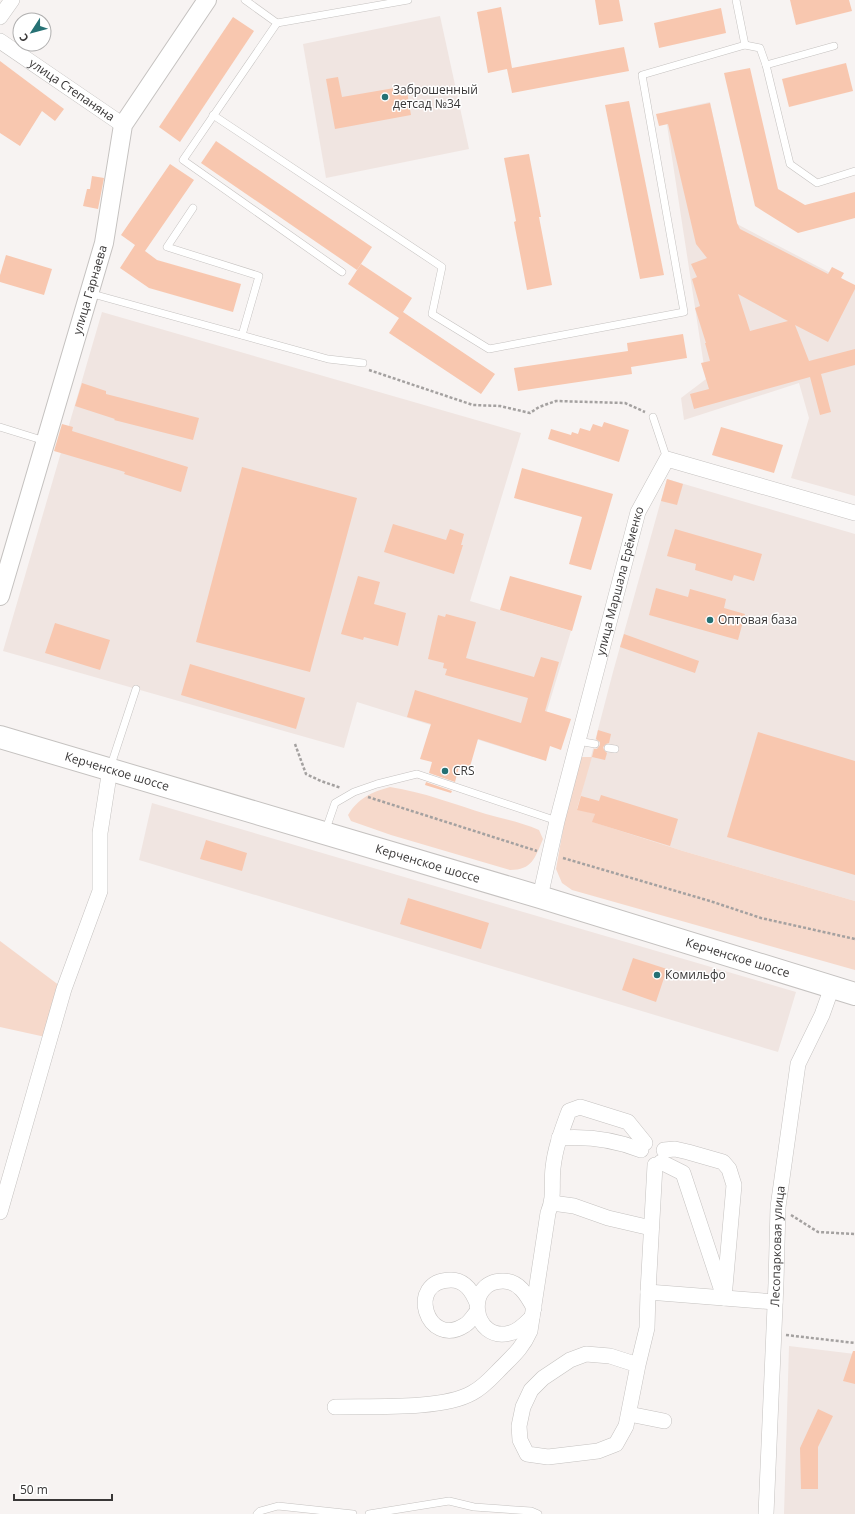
<svg xmlns="http://www.w3.org/2000/svg" width="855" height="1514" viewBox="0 0 855 1514" font-family="'Open Sans',sans-serif">
  <style>
    .built { fill: #f0e5e1 }
    .green { fill: #f6d9cb }
    .building { fill: #f8c7af; fill-rule: evenodd }
    .lines { fill: none; stroke-linecap: round; stroke-linejoin: round }
    .service-casing { stroke: #c5c2c0; stroke-width: 8 }
    .minor-casing { stroke: #c5c2c0; stroke-width: 16 }
    .tertiary-casing { stroke: #c5c2c0; stroke-width: 20 }
    .primary-casing { stroke: #c5c2c0; stroke-width: 24 }
    .path { stroke: #a4a1a0; stroke-width: 2.5; stroke-dasharray: 3 2; stroke-linecap: butt }
    .service { stroke: #fff; stroke-width: 7 }
    .minor { stroke: #fff; stroke-width: 15 }
    .tertiary { stroke: #fff; stroke-width: 18 }
    .primary { stroke: #fff; stroke-width: 22 }
    .poi-dot { fill: #267174; stroke: #fff; stroke-width: 1.5 }
    .labels { text-anchor: middle; stroke-width: 3; stroke-linejoin: round; paint-order: stroke }
    .street-label { font-size: 12px; fill: #393737; stroke: #fff }
    .poi-label { font-size: 12px; fill: #393737; stroke: #fff; text-anchor: start }
  </style>
  <rect width="100%" height="100%" fill="#f7f3f2"/>
  <g class="built">
    <polygon points="440,16 469,149 326,178 303,44"/>
    <polygon points="710,102 737,224 855,286 855,496 791,478 809,418 799,383 684,420 681,398 706,379 665,112"/>
    <polygon points="102,312 521,433 470,601 571,631 533,757 357,702 344,748 3,651"/>
    <polygon points="667,479 855,534 855,901 683,851 592,822 577,810 613,672"/>
    <polygon points="152,803 796,992 778,1052 139,860"/>
    <polygon points="789,1346 855,1354 855,1514 784,1514"/>
  </g>
  <g class="green">
    <polygon points="581,757 592,757 577,809 595,814 593,822 683,851 855,901 855,970 572,890 562,883 556,869 567,807"/>
    <path d="M390 787C423 792 454 804 486 814 504 819 521 822 539 830L543 839C535 858 532 870 510 870L391 835 351 821 348 815C358 798 372 792 390 787Z"/>
    <polygon points="0,941 64,989 50,1038 0,1027"/>
  </g>
  <g class="building">
    <polygon points="595,0 619,0 623,21 599,25"/>
    <polygon points="790,0 849,0 852,11 796,25"/>
    <polygon points="501,7 512,68 624,47 629,71 512,93 507,69 488,73 477,12"/>
    <polygon points="721,8 726,33 659,48 654,23"/>
    <polygon points="233,17 254,31 180,142 159,127"/>
    <polygon points="0,61 64,109 55,121 42,111 20,146 0,133"/>
    <polygon points="846,63 853,91 789,107 782,79"/>
    <polygon points="750,68 778,189 805,205 855,192 855,218 798,233 755,206 724,73"/>
    <polygon points="338,77 342,97 406,86 411,115 335,129 326,79"/>
    <polygon points="629,101 664,275 640,279 605,105"/>
    <path d="M710 103 737 223 740 229 828 274 832 267 844 273 841 278 855 285V289L828 342 795 325 809 361 855 349V365L821 374 831 412 820 415 810 377 694 409 690 394 709 389 701 363 710 361 705 343H706L695 308 700 306 692 279 697 277 691 264 707 258 696 244 668 124 659 126 656 114ZM738 294 784 319 788 321 750 331Z"/>
    <polygon points="216,141 372,247 357,270 201,163"/>
    <polygon points="529,154 541,217 539,217 552,285 527,290 514,222 516,221 504,158"/>
    <polygon points="170,164 194,180 145,251 157,260 241,284 233,312 149,288 120,268 135,245 121,235"/>
    <polygon points="92,176 104,178 98,209 83,206 87,189 90,189"/>
    <polygon points="6,255 52,269 44,295 0,282 0,275"/>
    <polygon points="361,264 412,298 403,312 495,374 481,394 389,333 399,318 348,284"/>
    <polygon points="683,334 687,358 631,367 632,374 518,391 514,368 628,351 627,343"/>
    <polygon points="82,383 106,391 106,394 199,418 193,440 114,420 115,419 75,406"/>
    <polygon points="604,422 629,430 619,462 548,439 551,429 571,435 572,432 578,434 580,428 590,431 593,424 602,427"/>
    <polygon points="62,424 73,427 72,431 188,467 181,492 124,474 125,472 54,451"/>
    <polygon points="721,427 783,445 774,473 712,455"/>
    <polygon points="242,467 357,498 310,672 196,642"/>
    <polygon points="522,468 613,494 591,570 569,564 582,517 514,498"/>
    <polygon points="667,479 683,484 677,505 661,501"/>
    <polygon points="393,524 446,540 450,529 464,534 461,545 463,545 454,574 384,552"/>
    <polygon points="675,529 762,554 754,581 734,575 732,581 695,570 696,564 667,556"/>
    <polygon points="358,576 380,582 374,604 406,613 398,646 364,637 363,640 341,634"/>
    <polygon points="510,576 582,596 572,631 500,610"/>
    <polygon points="656,588 688,597 690,589 726,599 724,608 745,614 738,640 649,615"/>
    <polygon points="446,614 476,622 466,658 534,677 541,657 559,662 545,711 571,719 561,750 550,746 546,761 478,739 469,770 459,767 455,782 429,773 432,762 420,759 431,724 407,717 415,690 521,723 528,698 445,675 447,669 443,668 444,663 428,659 438,615 445,617"/>
    <polygon points="55,623 110,640 100,670 45,653"/>
    <polygon points="624,634 699,661 695,673 620,647"/>
    <polygon points="190,664 305,698 296,729 181,695"/>
    <polygon points="598,730 611,734 609,743 606,744 603,747 604,750 607,753 605,760 592,757 594,749 597,749 600,745 600,742 596,739"/>
    <polygon points="758,732 855,761 855,875 727,837"/>
    <polygon points="426,782 452,791 451,793 425,785"/>
    <polygon points="601,795 678,819 670,846 592,822 595,814 577,810 581,796 599,801"/>
    <polygon points="206,840 247,853 242,871 200,859"/>
    <polygon points="408,898 489,923 481,949 400,924"/>
    <polygon points="633,958 667,969 656,1002 622,990"/>
    <polygon points="853,1351 855,1351 855,1384 843,1381"/>
    <polygon points="818,1409 833,1416 818,1447 818,1489 801,1489 800,1448"/>
  </g>
  <g class="lines">
    <g class="service-casing">
      <g id="service">
        <polyline points="245,0 277,23 183,160 342,272"/>
        <polyline points="277,23 408,0"/>
        <polyline points="745,45 760,48 766,65 790,164 817,183 855,171"/>
        <polyline points="766,65 834,46"/>
        <polyline points="213,115 442,267 432,314 489,349 684,312 642,75 745,45 736,0"/>
        <polyline points="193,208 167,247 259,276 242,335"/>
        <polyline points="89,293 328,359 363,363"/>
        <polyline points="653,417 667,459"/>
        <polyline points="0,427 45,441"/>
        <polyline points="578,741 595,744"/>
        <polyline points="608,748 615,749"/>
        <polyline points="110,768 136,689"/>
        <polyline points="325,832 335,803 354,792 377,784 417,774 557,821"/>
        <polyline points="257,1514 260,1511 278,1506 353,1514"/>
        <polyline points="369,1514 449,1501 474,1507 531,1511 538,1514"/>
      </g>
    </g>
    <g class="minor-casing">
      <g id="minor">
        <polyline points="0,17 12,0"/>
        <path id="s1" d="M0 41 123 125"/>
        <path id="s2" d="M540 897 557 821 638 512 667 459 855 513"/>
        <path d="M559 1138C586 1136 616 1140 641 1150"/>
        <polyline points="664,1150 675,1149 688,1152 723,1162 729,1169 734,1185 724,1298"/>
        <polyline points="661,1162 683,1173 722,1291"/>
        <polyline points="552,1203 574,1206 608,1218 651,1228"/>
        <polyline points="0,1212 64,989 100,891 100,833 110,769"/>
        <polyline points="648,1292 655,1165"/>
        <path d="M477 1303C472 1291 465 1280 451 1280 405 1280 427 1350 465 1325 470 1322 473 1316 477 1312"/>
        <path d="M532 1317C526 1323 519 1331 510 1333 472 1343 464 1281 503 1281 519 1281 527 1295 534 1308"/>
        <polyline points="638,1365 626,1426 616,1444 598,1451 548,1457 527,1454 520,1440 519,1426 523,1407 531,1390 543,1378 570,1360 586,1354 610,1356 638,1365 647,1328 648,1292 775,1302"/>
        <path d="M335 1407C371 1406 442 1410 472 1393 484 1387 493 1376 502 1367 514 1355 523 1347 530 1331L548 1213C555 1196 551 1185 553 1168 555 1148 562 1130 569 1111L580 1107 628 1122 645 1143"/>
        <polyline points="629,1414 664,1421"/>
        <path id="s3" d="M766 1514 776 1283 778 1207 798 1064 822 1015 832 987"/>
      </g>
    </g>
    <g class="tertiary-casing">
      <g id="tertiary">
        <path id="s4" d="M0 596 104 243 123 125 207 0"/>
      </g>
    </g>
    <g class="primary-casing">
      <g id="primary">
        <path id="s5" d="M0 737 540 897 855 994"/>
      </g>
    </g>
    <g class="path">
      <polyline points="369,370 473,405 500,406 530,413 539,407 556,401 625,403 645,412"/>
      <polyline points="295,744 306,774 321,781 341,788"/>
      <polyline points="368,797 537,851"/>
      <polyline points="563,858 710,901 761,918 855,939"/>
      <polyline points="791,1215 818,1232 855,1234"/>
      <polyline points="786,1335 855,1343"/>
    </g>
    <use href="#service" class="service"/>
    <use href="#minor" class="minor"/>
    <use href="#tertiary" class="tertiary"/>
    <use href="#primary" class="primary"/>
  </g>
  <g class="poi-dot">
    <circle cx="385" cy="97" r="4"/>
    <circle cx="710" cy="620" r="4"/>
    <circle cx="445" cy="771" r="4"/>
    <circle cx="657" cy="975" r="4"/>
  </g>
  <g class="labels">
    <g class="street-label">
      <text dy="4" stroke="none"><textPath href="#s1" startOffset="87">улица Степаняна</textPath></text>
      <text dy="4" stroke="none"><textPath href="#s4" startOffset="319">улица Гарнаева</textPath></text>
      <text dy="4" stroke="none"><textPath href="#s2" startOffset="326">улица Маршала Ерёменко</textPath></text>
      <text dy="4" stroke="none"><textPath href="#s5" startOffset="122">Керченское шоссе</textPath></text>
      <text dy="4" stroke="none"><textPath href="#s5" startOffset="446">Керченское шоссе</textPath></text>
      <text dy="4" stroke="none"><textPath href="#s5" startOffset="770">Керченское шоссе</textPath></text>
      <text dy="4" stroke="none"><textPath href="#s3" startOffset="268">Лесопарковая улица</textPath></text>
    </g>
    <g class="poi-label">
      <text x="393" y="94">Заброшенный<tspan x="393" dy="14">детсад №34</tspan></text>
      <text x="718" y="624">Оптовая база</text>
      <text x="453" y="775">CRS</text>
      <text x="665" y="979">Комильфо</text>
    </g>
  </g>
  <g transform="translate(32 32) rotate(234)"><circle r="19" fill="#ffffff" stroke="#b0afaf"/>
  <path d="M0-3L7 15L0 10L-7 15Z" fill="#267174"/>
  <text y="-6" font-size="11" font-weight="bold" text-anchor="middle" fill="#393737">С</text>
  </g>
  <path d="M14 1494v6h98v-6" fill="none" stroke="#393737" stroke-width="2"/>
  <text x="20" y="1494" font-size="12" fill="#393737" stroke="#ffffff" stroke-width="3" paint-order="stroke">50 m</text>
</svg>
